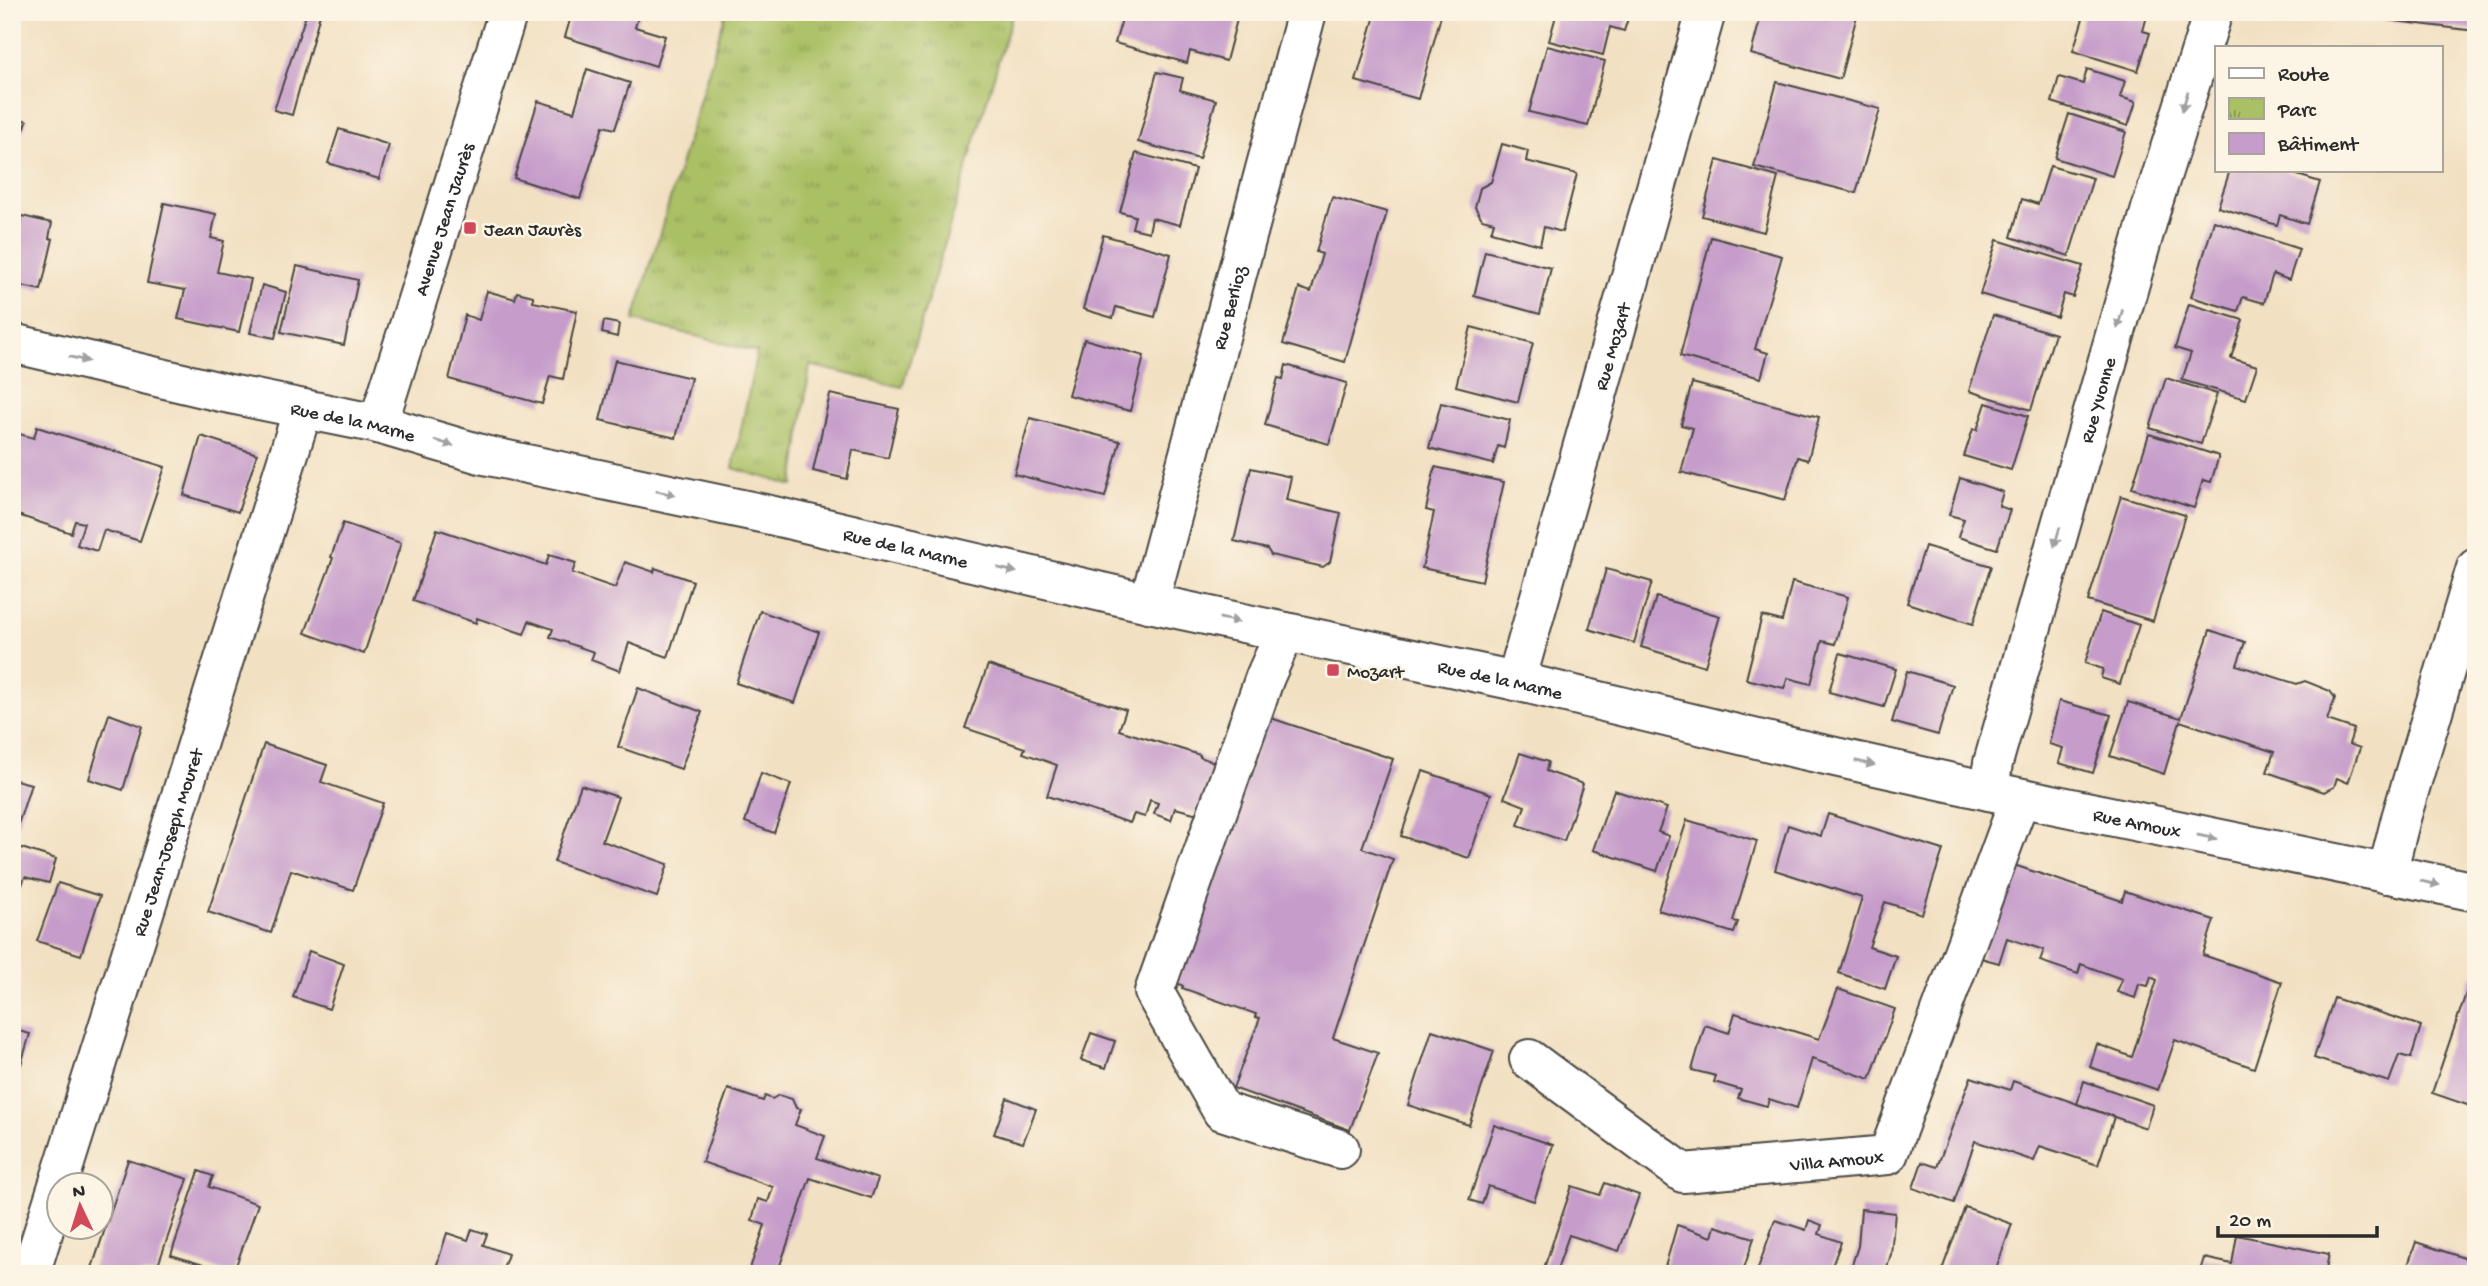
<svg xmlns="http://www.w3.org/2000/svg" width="2488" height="1286" viewBox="0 0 2488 1286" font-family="'Gochi Hand',sans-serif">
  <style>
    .park { fill: url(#park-tufts); stroke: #6a7648; stroke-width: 2 }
    .building { fill: #c69dca }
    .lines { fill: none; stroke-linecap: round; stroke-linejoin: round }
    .minor-casing { stroke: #494642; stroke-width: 42 }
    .minor { stroke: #fff; stroke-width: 38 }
    .oneway { fill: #a0a0a0 }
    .poi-dot { fill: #d1495b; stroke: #fcf5e5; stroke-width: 2.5 }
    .labels { text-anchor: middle; stroke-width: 5; stroke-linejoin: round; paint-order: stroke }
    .street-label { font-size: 19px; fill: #2b2b2b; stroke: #fcf5e5 }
    .poi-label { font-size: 19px; fill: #2b2b2b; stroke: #fcf5e5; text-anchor: start }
  </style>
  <defs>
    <pattern id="park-tufts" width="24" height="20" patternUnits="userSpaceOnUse" patternTransform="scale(1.75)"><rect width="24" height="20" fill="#aac065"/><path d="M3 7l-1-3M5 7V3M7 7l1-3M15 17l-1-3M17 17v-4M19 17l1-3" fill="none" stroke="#8b9c53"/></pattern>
  </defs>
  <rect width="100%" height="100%" fill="#fcf5e5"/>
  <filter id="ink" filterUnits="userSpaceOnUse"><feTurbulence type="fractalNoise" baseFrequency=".0143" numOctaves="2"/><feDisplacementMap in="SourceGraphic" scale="14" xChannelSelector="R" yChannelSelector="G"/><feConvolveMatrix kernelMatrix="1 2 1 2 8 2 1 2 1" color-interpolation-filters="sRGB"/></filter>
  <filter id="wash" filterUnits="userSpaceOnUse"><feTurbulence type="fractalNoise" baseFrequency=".00686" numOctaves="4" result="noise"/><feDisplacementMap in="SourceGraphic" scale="28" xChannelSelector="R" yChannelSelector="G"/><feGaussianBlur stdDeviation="1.57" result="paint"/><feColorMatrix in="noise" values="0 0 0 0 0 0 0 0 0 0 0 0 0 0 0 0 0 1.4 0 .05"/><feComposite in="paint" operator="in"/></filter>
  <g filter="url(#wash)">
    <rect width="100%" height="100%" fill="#f2e0c2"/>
    <polygon class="park" points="726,12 1013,12 902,387 810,365 793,486 733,468 757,352 634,320"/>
    <g id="blocks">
      <g class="building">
        <polygon points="307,12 320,14 292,115 274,110"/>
        <polygon points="581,12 640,12 635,27 665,36 656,66 565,37 572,13 580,15"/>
        <polygon points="1124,12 1239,12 1226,61 1190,51 1187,63 1115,43"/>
        <polygon points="1376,12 1442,12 1418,99 1356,81"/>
        <polygon points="1557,12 1630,12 1624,31 1610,27 1603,55 1549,41"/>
        <polygon points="1762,12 1858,12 1840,79 1751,54"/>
        <polygon points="2085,12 2148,12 2143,31 2150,33 2138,71 2073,51"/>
        <polygon points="2317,12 2336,12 2334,18"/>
        <polygon points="2380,12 2476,12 2476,31 2378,19"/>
        <polygon points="1547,46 1605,61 1588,126 1529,112"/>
        <polygon points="587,69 630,83 615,129 603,126 580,199 514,178 538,101 574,112"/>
        <polygon points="2087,69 2125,81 2120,97 2136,102 2128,126 2052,102 2059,77 2083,84"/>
        <polygon points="1157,72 1183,78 1180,90 1216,100 1199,159 1138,142"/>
        <polygon points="1777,82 1880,109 1856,193 1754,167"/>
        <polygon points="2069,114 2126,132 2112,176 2055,158"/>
        <polygon points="12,116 27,121 24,130 12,126"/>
        <polygon points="339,129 389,145 379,179 328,163"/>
        <polygon points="1502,144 1528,151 1526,161 1577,174 1562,232 1544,227 1540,245 1491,232 1494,222 1482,219 1475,207 1480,188 1491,182"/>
        <polygon points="1136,153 1195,169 1180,225 1152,218 1149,232 1132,228 1135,216 1120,212"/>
        <polygon points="1717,160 1778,177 1764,232 1702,216"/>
        <polygon points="2050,166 2093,178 2069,256 2011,237 2022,199 2038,204"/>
        <polygon points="2230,170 2281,170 2320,182 2307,224 2280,215 2277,225 2218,207"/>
        <polygon points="1332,197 1387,212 1345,362 1283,344 1299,288 1311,292 1322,254 1316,252"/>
        <polygon points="164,203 216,214 211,238 224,241 217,272 251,279 239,332 178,319 185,290 147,283"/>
        <polygon points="22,216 52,223 49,238 53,239 41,290 12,284 12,229 19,230"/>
        <polygon points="2214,221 2299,249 2289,280 2273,274 2264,303 2243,297 2238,311 2191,297"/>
        <polygon points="1103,235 1171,254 1155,317 1116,307 1113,318 1083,309"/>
        <polygon points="1711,237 1782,256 1755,349 1768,353 1761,378 1680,356"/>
        <polygon points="1997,240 2083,266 2073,297 2064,294 2057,317 1980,294"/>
        <polygon points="1485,251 1551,268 1540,314 1474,296"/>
        <polygon points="297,266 358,280 344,345 281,332"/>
        <polygon points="262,285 286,292 275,338 250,333"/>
        <polygon points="487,291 515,299 517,292 533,296 533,302 577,311 563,379 550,376 542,404 449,379 465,315 479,320"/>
        <polygon points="2189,304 2243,320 2231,358 2257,366 2246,399 2182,380 2191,353 2175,348"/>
        <polygon points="1993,315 2055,334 2031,410 1969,391"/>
        <polygon points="604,321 619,324 617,337 602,333"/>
        <polygon points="1471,327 1533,343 1518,402 1456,386"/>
        <polygon points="1084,339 1144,356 1130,411 1068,395"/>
        <polygon points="615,360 691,378 676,438 600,420"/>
        <polygon points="1286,365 1347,383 1329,444 1265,425 1278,378 1283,379"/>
        <polygon points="2166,378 2217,394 2201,444 2150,428"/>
        <polygon points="1692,383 1819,417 1808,460 1798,457 1785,500 1681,472 1693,428 1681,425"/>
        <polygon points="830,394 899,409 888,458 853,450 847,479 813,471"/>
        <polygon points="1441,403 1510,420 1504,448 1498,446 1493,464 1429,448"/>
        <polygon points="1986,403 2028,416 2011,470 1964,456 1973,429 1977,430"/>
        <polygon points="1030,418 1120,441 1105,497 1014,474"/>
        <polygon points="37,427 165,467 140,541 104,530 97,551 77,545 84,523 75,521 71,533 12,513 12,432 34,438"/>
        <polygon points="2149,434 2219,456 2211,482 2203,480 2194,508 2132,488"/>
        <polygon points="201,436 257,454 238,512 184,495"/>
        <polygon points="1435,467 1504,482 1482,581 1422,568 1434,512 1426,510"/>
        <polygon points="1251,468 1291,477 1286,500 1341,513 1330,562 1323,567 1271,555 1267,549 1234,541"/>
        <polygon points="1960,478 2003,492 1999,506 2010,510 1997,549 1958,537 1964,519 1949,515"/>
        <polygon points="2121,496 2185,515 2153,621 2088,601"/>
        <polygon points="343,523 401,543 364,654 305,633 333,558 331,557"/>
        <polygon points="437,529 546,565 549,555 576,563 572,573 615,588 625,562 654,572 655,568 693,581 668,657 629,643 620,671 591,660 594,652 550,637 553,629 529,621 524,634 477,618 476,623 413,601"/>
        <polygon points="1925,546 1991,566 1973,624 1907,603"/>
        <polygon points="1606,569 1652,582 1634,643 1589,629"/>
        <polygon points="1792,582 1848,597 1835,644 1822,641 1811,684 1788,678 1784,688 1746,679 1762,616 1782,621"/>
        <polygon points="1656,597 1720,616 1705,666 1641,647"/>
        <polygon points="760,611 819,632 795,703 736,683"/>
        <polygon points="2101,612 2139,625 2120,684 2101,678 2103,669 2085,663"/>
        <polygon points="2210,630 2245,642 2237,665 2297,684 2305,681 2330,691 2335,698 2327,720 2354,729 2349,744 2360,748 2348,783 2337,778 2334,787 2324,792 2267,772 2274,752 2180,721 2164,774 2110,756 2128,702 2181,718"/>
        <polygon points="1840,653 1896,669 1884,707 1829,692"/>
        <polygon points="988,665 1126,710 1119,730 1200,755 1200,757 1214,762 1198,814 1175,808 1171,820 1154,814 1158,803 1150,800 1145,817 1134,814 1130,823 1047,796 1057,765 1023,753 1025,748 965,728"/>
        <polygon points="1907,671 1953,685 1938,735 1892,722"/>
        <polygon points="638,688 702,712 681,769 618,747"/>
        <polygon points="2059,701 2111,715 2093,773 2059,763 2063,748 2049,744"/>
        <polygon points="109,714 142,726 123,790 89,779"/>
        <polygon points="1268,717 1393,759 1362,848 1393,859 1333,1038 1378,1053 1350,1130 1233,1088 1260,1018 1255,1017 1256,1014 1182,988 1183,986 1177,983"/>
        <polygon points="264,744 327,765 321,782 383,803 353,890 291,870 271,933 208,912"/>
        <polygon points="1520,753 1548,762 1546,771 1583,784 1564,841 1518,825 1525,806 1504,798"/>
        <polygon points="1423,771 1491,794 1469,858 1401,836"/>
        <polygon points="761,773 791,784 774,833 745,822"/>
        <polygon points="12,779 31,784 13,840 12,840"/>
        <polygon points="581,785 618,797 602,841 668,864 657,897 554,862"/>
        <polygon points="1614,790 1667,808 1658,832 1669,836 1657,871 1593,850"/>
        <polygon points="1828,814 1943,850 1922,914 1885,902 1869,947 1896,956 1885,989 1839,973 1862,898 1775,870 1788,825 1821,836"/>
        <polygon points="1687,820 1757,841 1733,921 1738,922 1734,933 1658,910"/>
        <polygon points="12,845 56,859 49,883 25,877 22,885 12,882"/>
        <polygon points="2014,865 2122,901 2125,891 2214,920 2203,955 2282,982 2254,1068 2175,1040 2158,1090 2090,1067 2097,1044 2132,1057 2157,980 2151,977 2148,986 2139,984 2135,998 2117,992 2122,979 2081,964 2078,974 2040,961 2044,950 2007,938 1999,963 1981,958"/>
        <polygon points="58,883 100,896 81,955 37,941"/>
        <polygon points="309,951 344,964 329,1009 293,997"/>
        <polygon points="2472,976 2476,977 2476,1108 2432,1093"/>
        <polygon points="1838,989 1895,1009 1870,1079 1812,1059 1797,1108 1769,1099 1767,1106 1738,1098 1741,1090 1714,1082 1716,1076 1692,1070 1705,1025 1729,1033 1735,1013 1819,1039"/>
        <polygon points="2334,998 2421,1026 2411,1058 2399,1055 2389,1082 2314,1058"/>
        <polygon points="12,1029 30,1034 13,1091 12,1091"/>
        <polygon points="1432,1030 1494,1051 1469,1125 1408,1105"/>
        <polygon points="1091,1033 1115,1041 1106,1068 1081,1060"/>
        <polygon points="1971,1077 2010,1090 2013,1081 2114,1117 2098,1165 2040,1146 2034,1161 1975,1141 1954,1203 1913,1188 1922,1162 1937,1167"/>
        <polygon points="2084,1081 2153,1105 2146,1128 2077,1104"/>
        <polygon points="728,1089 763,1101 765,1096 772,1099 779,1095 792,1099 796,1108 801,1109 795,1125 825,1136 817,1158 878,1179 871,1198 810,1178 777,1274 748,1274 765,1225 752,1220 758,1199 768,1202 773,1187 702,1162"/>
        <polygon points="1007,1098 1036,1109 1023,1143 994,1134"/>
        <polygon points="1494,1125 1553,1145 1534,1201 1488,1186 1482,1204 1469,1200"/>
        <polygon points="128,1160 188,1179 155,1274 98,1274 91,1271"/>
        <polygon points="199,1171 213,1176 209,1187 258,1204 233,1274 171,1255"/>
        <polygon points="1605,1183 1639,1195 1619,1251 1569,1235 1556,1272 1544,1268 1572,1186 1600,1195"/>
        <polygon points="1965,1207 2012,1224 1994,1274 1952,1274 1942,1270"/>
        <polygon points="1861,1209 1895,1213 1891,1254 1885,1274 1849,1274 1858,1246"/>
        <polygon points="1775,1220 1806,1230 1809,1220 1822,1225 1819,1234 1841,1242 1829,1274 1756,1274"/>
        <polygon points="1677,1225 1712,1237 1715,1226 1754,1238 1742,1274 1663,1274"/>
        <polygon points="472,1229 487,1234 483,1245 508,1254 501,1274 434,1274 447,1233 468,1240"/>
        <polygon points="2237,1235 2329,1254 2325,1274 2199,1274 2204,1258 2232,1264"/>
        <polygon points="2416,1242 2476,1262 2476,1274 2405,1274"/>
      </g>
    </g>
  </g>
  <g filter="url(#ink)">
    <use href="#blocks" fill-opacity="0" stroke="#494642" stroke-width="2"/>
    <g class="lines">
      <g class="minor-casing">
        <g id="minor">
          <path id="s1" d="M12 343 225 393 378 424 484 455 770 515 1149 603 1516 681 1799 749 1989 791 2476 892"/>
          <path id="s2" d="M378 424 508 12"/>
          <path id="s3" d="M1149 603 1307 12"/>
          <polyline points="1285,632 1265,677 1154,992 1222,1111 1340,1149"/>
          <path id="s4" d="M1516 681 1706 12"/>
          <path id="s5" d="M1989 791 1993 763 2151 209 2213 12"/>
          <polyline points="2387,874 2401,818 2476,568"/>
          <path id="s6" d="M1529 1059 1683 1173 1888 1155 2020 798"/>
          <path id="s7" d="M30 1274 303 409"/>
        </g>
      </g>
      <use href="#minor" class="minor"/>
    </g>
    <defs><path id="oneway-solid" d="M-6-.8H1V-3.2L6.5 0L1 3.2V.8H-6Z" transform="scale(1.75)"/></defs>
    <g class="oneway">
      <use href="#oneway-solid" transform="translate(2185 101) rotate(107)"/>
      <use href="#oneway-solid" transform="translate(2120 319) rotate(106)"/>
      <use href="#oneway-solid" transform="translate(79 359) rotate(13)"/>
      <use href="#oneway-solid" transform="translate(444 443) rotate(16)"/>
      <use href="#oneway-solid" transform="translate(666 493) rotate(12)"/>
      <use href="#oneway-solid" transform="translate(2057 537) rotate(106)"/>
      <use href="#oneway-solid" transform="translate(1007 570) rotate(13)"/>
      <use href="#oneway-solid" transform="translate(1229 620) rotate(12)"/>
      <use href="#oneway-solid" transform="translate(1865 763) rotate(13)"/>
      <use href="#oneway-solid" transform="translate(2207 837) rotate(12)"/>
      <use href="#oneway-solid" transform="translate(2430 883) rotate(12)"/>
    </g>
  </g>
  <g class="poi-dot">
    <rect x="463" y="221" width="14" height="14" rx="3.5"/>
    <rect x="1326" y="663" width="14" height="14" rx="3.5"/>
  </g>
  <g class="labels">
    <g class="street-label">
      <text dy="7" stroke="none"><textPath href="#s2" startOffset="215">Avenue Jean Jaurès</textPath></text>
      <text dy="7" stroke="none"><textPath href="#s3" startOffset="306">Rue Berlioz</textPath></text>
      <text dy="7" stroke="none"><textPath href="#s4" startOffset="348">Rue Mozart</textPath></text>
      <text dy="7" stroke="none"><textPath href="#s5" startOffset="406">Rue Yvonne</textPath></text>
      <text dy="7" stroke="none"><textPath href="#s1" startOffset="350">Rue de la Marne</textPath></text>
      <text dy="7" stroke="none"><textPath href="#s1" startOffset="917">Rue de la Marne</textPath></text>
      <text dy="7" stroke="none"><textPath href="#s1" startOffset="1526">Rue de la Marne</textPath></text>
      <text dy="7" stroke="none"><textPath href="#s1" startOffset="2179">Rue Arnoux</textPath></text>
      <text dy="7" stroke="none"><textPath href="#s7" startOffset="453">Rue Jean-Joseph Mouret</textPath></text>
      <text dy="7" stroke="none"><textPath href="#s6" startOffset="346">Villa Arnoux</textPath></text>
    </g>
    <g class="poi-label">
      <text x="484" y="235">Jean Jaurès</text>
      <text x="1347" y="677">Mozart</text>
    </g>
  </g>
  <rect width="2488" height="1286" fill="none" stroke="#fcf5e5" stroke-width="42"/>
  <rect x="2215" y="46" width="228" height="126" fill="#fcf5e5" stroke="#a8a49b" stroke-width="2"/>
  <rect x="2229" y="68" width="35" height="10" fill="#ffffff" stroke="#a8a49b" stroke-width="2"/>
  <text x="2278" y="80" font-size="21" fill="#2b2b2b">Route</text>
  <rect x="2229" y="98" width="35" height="21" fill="url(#park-tufts)" stroke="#a8a49b" stroke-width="2"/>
  <text x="2278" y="116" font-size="21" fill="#2b2b2b">Parc</text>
  <rect x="2229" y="133" width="35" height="21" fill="#c69dca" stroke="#a8a49b" stroke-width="2"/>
  <text x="2278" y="150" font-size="21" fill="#2b2b2b">Bâtiment</text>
  <g transform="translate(80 1206) rotate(356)"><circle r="33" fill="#fcf5e5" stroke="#a8a49b" stroke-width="2"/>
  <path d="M0-5L12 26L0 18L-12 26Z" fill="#d1495b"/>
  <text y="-10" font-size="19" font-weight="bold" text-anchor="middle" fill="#2b2b2b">N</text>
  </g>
  <path d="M2218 1226v10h159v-10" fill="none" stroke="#2b2b2b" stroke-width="3.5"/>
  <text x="2229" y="1226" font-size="21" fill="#2b2b2b" stroke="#fcf5e5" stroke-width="5" paint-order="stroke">20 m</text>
</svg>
